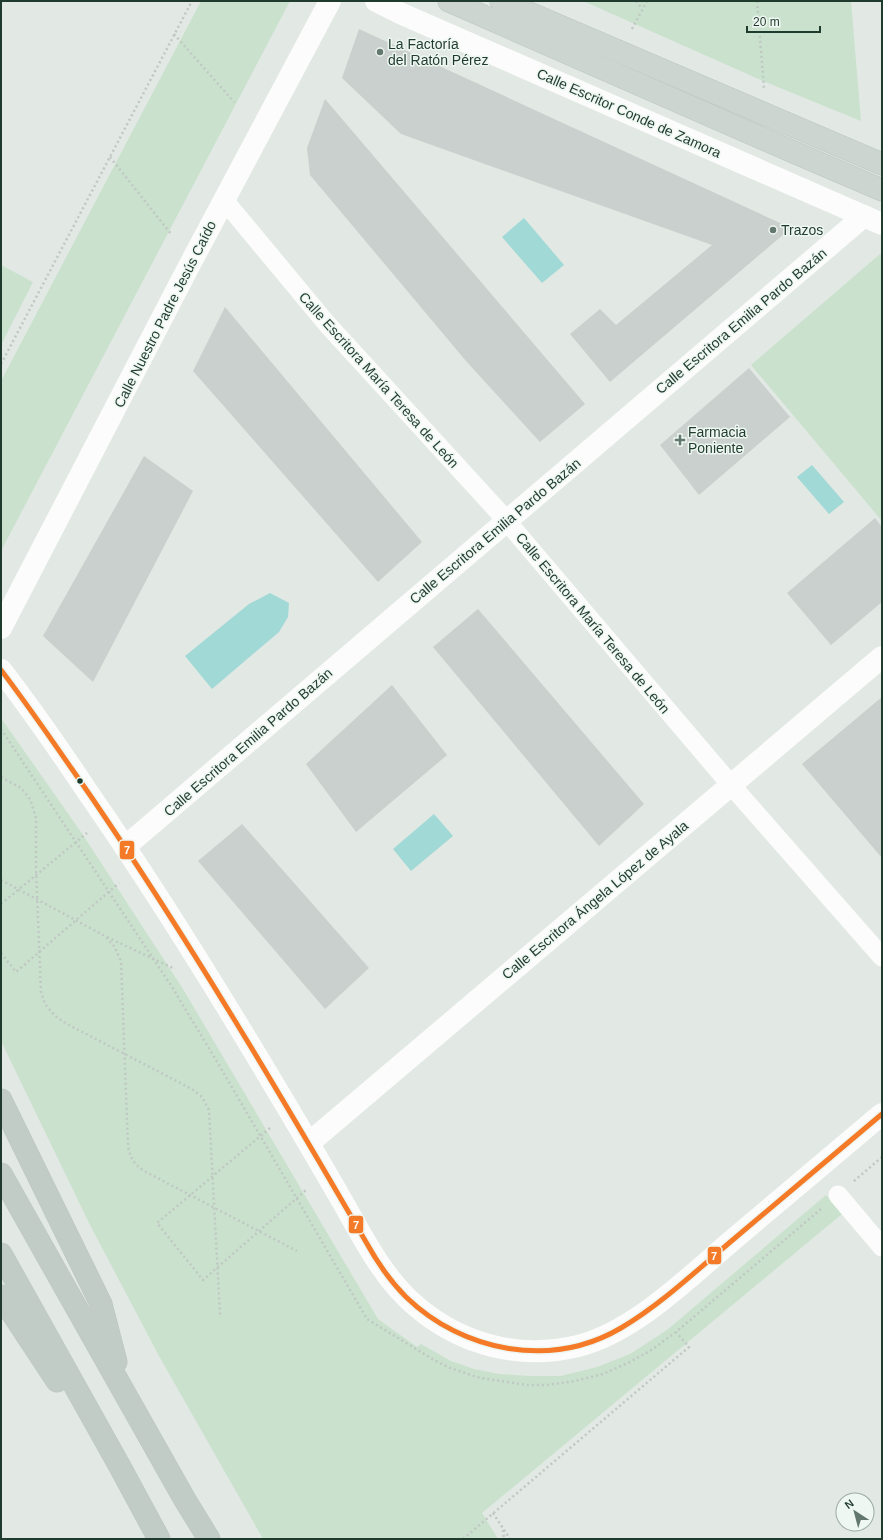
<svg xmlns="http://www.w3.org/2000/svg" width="883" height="1540" viewBox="0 0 883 1540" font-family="Helvetica,sans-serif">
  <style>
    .green { fill: #cae2cd }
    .water { fill: #a0d9d6 }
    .building { fill: #cad0cd }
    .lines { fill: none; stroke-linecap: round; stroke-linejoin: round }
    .primary-casing { stroke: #bbc5c0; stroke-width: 23 }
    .trunk-casing { stroke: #bbc5c0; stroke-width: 23 }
    .path { stroke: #bfc8c3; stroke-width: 2.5; stroke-dasharray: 2 3; stroke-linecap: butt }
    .pedestrian { stroke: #fbfcfb; stroke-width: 19 }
    .minor { stroke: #fbfcfb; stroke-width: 22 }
    .tertiary { stroke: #fbfcfb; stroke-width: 22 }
    .primary { stroke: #ccd5d0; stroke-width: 22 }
    .trunk { stroke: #c2ccc7; stroke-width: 22 }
    .bus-1-casing { stroke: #eff7f2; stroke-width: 8 }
    .bus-1 { stroke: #f47a27; stroke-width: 5 }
    .poi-dot { fill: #63786e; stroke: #eff7f2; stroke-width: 1.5 }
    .bus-dot { fill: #1f3b2e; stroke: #eff7f2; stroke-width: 1.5 }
    .labels { text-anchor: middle; stroke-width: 3; stroke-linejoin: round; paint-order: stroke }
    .poi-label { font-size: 14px; fill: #1f3b2e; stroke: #eff7f2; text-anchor: start }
    .street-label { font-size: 14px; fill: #1f3b2e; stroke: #eff7f2 }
    .line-badge { stroke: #eff7f2; stroke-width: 1.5 }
    .badge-label { font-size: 11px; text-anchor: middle; font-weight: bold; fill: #fff }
  </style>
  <rect width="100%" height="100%" fill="#e2e8e4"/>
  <g class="green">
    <polygon points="201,1 290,1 1,551 1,381"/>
    <polygon points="583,1 851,1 861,121 763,81"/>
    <polygon points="880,254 882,255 882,521 751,365"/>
    <polygon points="1,265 33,282 1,345"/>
    <polygon points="1,718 81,832 183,989 378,1319 417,1347 421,1344 451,1361 474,1369 499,1374 529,1376 561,1376 597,1367 630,1354 667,1330 826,1195 842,1214 482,1513 498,1539 263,1539 159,1356 90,1225 1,1041"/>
  </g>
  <g class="water">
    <polygon points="524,218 564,265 542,283 502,237"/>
    <polygon points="812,465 844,502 829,514 797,477"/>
    <polygon points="270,593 289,603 288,617 279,632 212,689 185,656 249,604"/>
    <polygon points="434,814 453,836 411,871 393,849"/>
  </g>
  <g class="building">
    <polygon points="359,29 791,228 610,382 570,334 600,309 616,325 712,245 401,134 342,78"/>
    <polygon points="325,99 585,404 540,442 466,361 310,175 307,148"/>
    <polygon points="225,307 422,542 378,582 193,371"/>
    <polygon points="749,368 790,417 699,495 660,445"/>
    <polygon points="144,456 193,491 93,682 43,636"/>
    <polygon points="875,518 882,527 882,602 831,645 787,593"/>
    <polygon points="478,609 644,804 599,846 433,647"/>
    <polygon points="392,685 447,755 356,832 306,764"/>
    <polygon points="882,697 882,858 802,764"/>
    <polygon points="242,824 369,968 325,1009 198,861"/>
  </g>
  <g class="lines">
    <g class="primary-casing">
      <g id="primary">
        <polyline points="449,1 791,151 882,190"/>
        <polyline points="501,1 882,164"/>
      </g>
    </g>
    <g class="trunk-casing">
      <g id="trunk">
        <polyline points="1,1100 101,1304 116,1362"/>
        <polyline points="1,1174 185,1500 209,1539"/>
        <polyline points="1,1254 119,1465 159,1539"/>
        <polyline points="1,1296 57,1381"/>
      </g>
    </g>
    <g class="path">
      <polyline points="636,1 642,9"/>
      <polyline points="757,1 764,88"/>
      <polyline points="632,29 647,1"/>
      <polyline points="174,34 234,102"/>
      <polyline points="110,157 171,234"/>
      <polyline points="1,364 192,1"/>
      <polyline points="1,729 172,987 219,1065 367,1319 434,1360 450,1368 480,1378 527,1385 547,1385 575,1381 603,1374 630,1362 653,1349 676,1332 821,1209"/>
      <polyline points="1,777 21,788 30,799 36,818 36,870 41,992 45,1004 55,1016 67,1024 192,1089 202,1097 209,1110 220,1315"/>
      <path d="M1 880 105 936 114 946 121 961 128 1146C130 1158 134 1164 144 1171L297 1251"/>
      <polyline points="1,904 87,833"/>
      <polyline points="107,937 175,969"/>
      <polyline points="1,953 16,972 119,883"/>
      <polyline points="270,1128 157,1223 203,1280 306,1190"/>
      <polyline points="854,1181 882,1157"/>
      <polyline points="493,1513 510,1539"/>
      <polyline points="503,1530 504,1539"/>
      <polyline points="463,1539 689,1347 676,1332"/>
    </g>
    <g class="pedestrian">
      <polyline points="224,200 327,324 498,511 731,785 882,957"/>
      <polyline points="838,1195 882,1247"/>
    </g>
    <g class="minor">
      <polyline points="1,628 188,268 330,1"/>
      <path d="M1 670C32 710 61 752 89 794 155 889 215 986 274 1085 297 1123 319 1161 341 1199 363 1237 383 1279 417 1307 462 1345 520 1360 578 1346 635 1332 691 1275 735 1238 784 1197 833 1155 882 1114"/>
      <polyline points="126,846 864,216"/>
      <polyline points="309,1143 882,657"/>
    </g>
    <polyline class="tertiary" points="376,1 402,14 882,224"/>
    <use href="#primary" class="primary"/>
    <use href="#trunk" class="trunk"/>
    <g class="bus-1-casing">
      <path id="bus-1" d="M1 670C33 712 62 755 92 798 190 942 279 1092 366 1242 377 1262 390 1281 406 1297 463 1352 551 1369 621 1328 663 1303 698 1269 735 1238 784 1197 833 1155 882 1114"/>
    </g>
    <use href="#bus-1" class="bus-1"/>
  </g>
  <g class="poi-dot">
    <circle cx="380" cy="52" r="4"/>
    <circle cx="773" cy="230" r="4"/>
    <path d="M678 434h4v4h4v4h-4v4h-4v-4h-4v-4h4z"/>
  </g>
  <circle class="bus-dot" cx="80" cy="781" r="3.5"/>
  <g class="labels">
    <g class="poi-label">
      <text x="388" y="49">La Factoría<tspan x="388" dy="16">del Ratón Pérez</tspan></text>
      <text x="781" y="235">Trazos</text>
      <text x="688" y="437">Farmacia<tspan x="688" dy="16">Poniente</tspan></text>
    </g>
    <g class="street-label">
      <text transform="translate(629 113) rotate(24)" y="5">Calle Escritor Conde de Zamora</text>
      <text transform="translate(165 314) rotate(-63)" y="5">Calle Nuestro Padre Jesús Caído</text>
      <text transform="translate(741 321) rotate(-40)" y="5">Calle Escritora Emilia Pardo Bazán</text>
      <text transform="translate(379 380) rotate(48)" y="5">Calle Escritora María Teresa de León</text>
      <text transform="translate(495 531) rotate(-40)" y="5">Calle Escritora Emilia Pardo Bazán</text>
      <text transform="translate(593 623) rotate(50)" y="5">Calle Escritora María Teresa de León</text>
      <text transform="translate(248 742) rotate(-41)" y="5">Calle Escritora Emilia Pardo Bazán</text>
      <text transform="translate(595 900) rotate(-40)" y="5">Calle Escritora Ángela López de Ayala</text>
    </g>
  </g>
  <g class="line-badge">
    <rect x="119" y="840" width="16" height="20" rx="4" fill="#f47a27"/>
    <rect x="348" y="1215" width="16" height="19" rx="4" fill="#f47a27"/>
    <rect x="707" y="1246" width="15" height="19" rx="4" fill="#f47a27"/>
  </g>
  <g class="badge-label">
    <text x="127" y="854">7</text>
    <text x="356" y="1229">7</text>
    <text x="714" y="1260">7</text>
  </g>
  <rect width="883" height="1540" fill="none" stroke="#1f3b2e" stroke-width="4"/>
  <g transform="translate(855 1512) rotate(324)"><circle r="19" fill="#eff7f2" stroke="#9caca4"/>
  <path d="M0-3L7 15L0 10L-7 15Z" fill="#63786e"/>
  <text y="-6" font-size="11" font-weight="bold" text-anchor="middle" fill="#1f3b2e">N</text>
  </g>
  <path d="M747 26v6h73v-6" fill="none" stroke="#1f3b2e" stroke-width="2"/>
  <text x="753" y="26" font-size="12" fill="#1f3b2e" stroke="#eff7f2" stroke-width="3" paint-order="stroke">20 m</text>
</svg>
